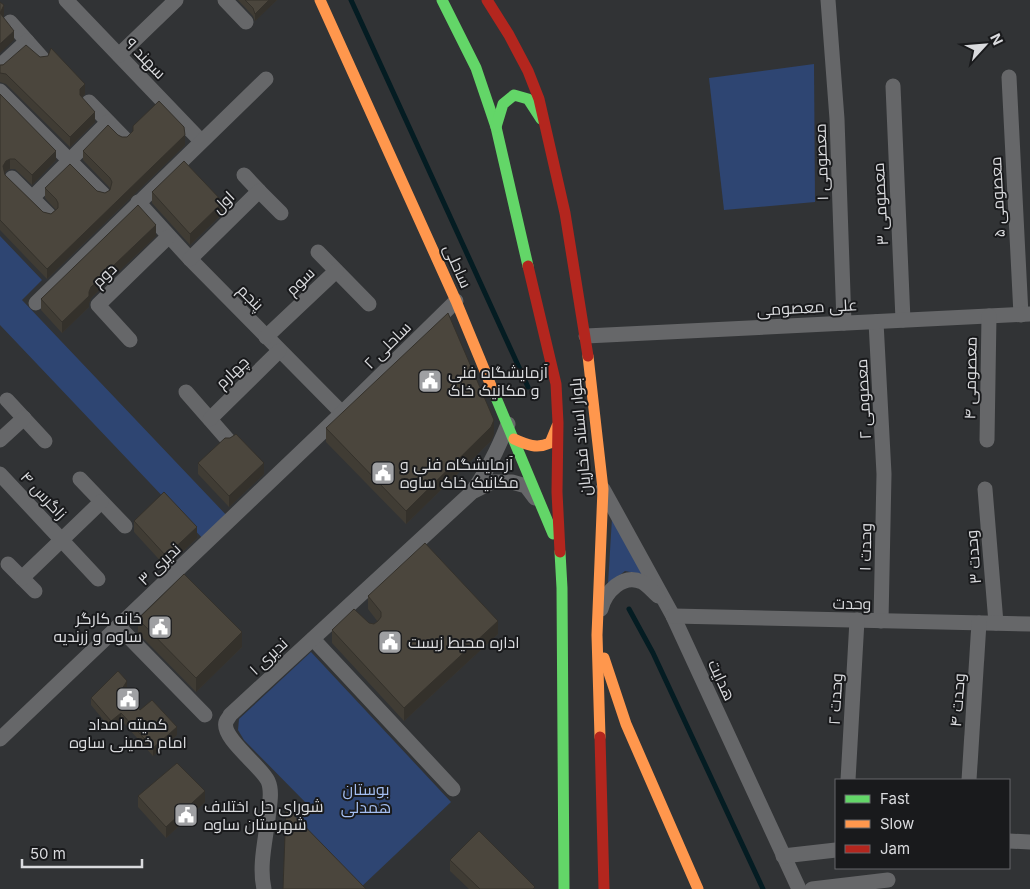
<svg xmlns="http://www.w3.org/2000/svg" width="1030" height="889" viewBox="0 0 1030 889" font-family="Inter,Cairo,sans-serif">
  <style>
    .green { fill: #2e4572 }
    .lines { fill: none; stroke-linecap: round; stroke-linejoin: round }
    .stream { stroke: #041c22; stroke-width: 5 }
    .street { stroke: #666769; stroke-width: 15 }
    .fast { stroke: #63d668; stroke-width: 11 }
    .slow { stroke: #ff974d; stroke-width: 11 }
    .jam { stroke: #b3261e; stroke-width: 11 }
    .wall { fill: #403c34 }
    .shaded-wall { fill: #34312b }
    .building { fill: #4b463d; stroke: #34312b }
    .labels { text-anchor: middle; stroke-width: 4; stroke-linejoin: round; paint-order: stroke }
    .street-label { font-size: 16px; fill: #dadbde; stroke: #191a1c }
    .poi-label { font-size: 16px; fill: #dadbde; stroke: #191a1c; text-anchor: start }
    .park-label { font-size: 16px; fill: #a4bef0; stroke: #191a1c }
  </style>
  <rect width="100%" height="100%" fill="#313335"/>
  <g class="green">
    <polygon points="814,64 815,202 724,210 709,78"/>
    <polygon points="0,236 42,280 22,300 230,519 206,542 0,325"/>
    <polygon points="612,518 646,575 625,571 608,584"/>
    <polygon points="311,652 451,802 359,889 286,822 306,803 244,740 238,730 239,719"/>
  </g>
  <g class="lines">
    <g class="stream">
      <polyline points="351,0 528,387"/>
      <polyline points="629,609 653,653 763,889"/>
    </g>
    <g class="street">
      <polyline points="66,0 201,141"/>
      <polyline points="225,0 246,22"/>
      <polyline points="828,0 837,119 844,323"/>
      <polyline points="10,22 42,58"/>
      <polyline points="119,55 176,0"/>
      <polyline points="0,66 27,41"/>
      <polyline points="1009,77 1021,315"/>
      <polyline points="893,86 903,320"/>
      <polyline points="0,91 103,194"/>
      <polyline points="89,102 124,138"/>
      <polyline points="244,175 259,191"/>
      <polyline points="12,178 49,215"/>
      <polyline points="32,198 108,122"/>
      <polyline points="138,202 190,259 342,413"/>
      <polyline points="318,252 369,304"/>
      <polyline points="190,259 259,191 281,213"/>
      <polyline points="36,303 266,79"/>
      <polyline points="876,322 884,474 881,621"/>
      <polyline points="586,336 1030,314"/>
      <polyline points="266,337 336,271"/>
      <polyline points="130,340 98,305 168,237"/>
      <polyline points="186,392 228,440"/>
      <polyline points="7,400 45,441"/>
      <polyline points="210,419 279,351"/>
      <polyline points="0,440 24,418"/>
      <polyline points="987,440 989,316"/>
      <polyline points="0,474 98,579"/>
      <polyline points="80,479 125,526"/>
      <polyline points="603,489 673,616 799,889"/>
      <polyline points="985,489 996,623"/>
      <polyline points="474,491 492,482 512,482 526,486 535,498"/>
      <polyline points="8,564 35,591"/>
      <polyline points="22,578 101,502"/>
      <path d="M601 609C605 592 623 573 642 582 648 585 653 592 658 596"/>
      <polyline points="673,616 1030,624"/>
      <polyline points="118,626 205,715"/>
      <polyline points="313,639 453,789"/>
      <polyline points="0,739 342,413 456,301"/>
      <polyline points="848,780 857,620"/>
      <polyline points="969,780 979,623"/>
      <polyline points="1009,841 1030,842"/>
      <polyline points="783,856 836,850"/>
      <path d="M264 889C259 867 265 842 268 819 269 807 273 792 268 781 261 766 221 738 226 722 227 719 229 718 230 715L471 493C487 472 498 449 508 424"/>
      <polyline points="812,889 888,880"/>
    </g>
    <g class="fast">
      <polyline points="442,0 476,68 496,127 528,266"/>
      <polyline points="496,127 503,104 514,95 528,99 541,119"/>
      <polyline points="494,393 553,534"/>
      <polyline points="560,552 562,588 564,889"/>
    </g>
    <g class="slow">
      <polyline points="320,0 456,301 494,393"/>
      <polyline points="588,356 603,489 597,635 600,737"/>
      <path d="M514 439C527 445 537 449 550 443L557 426"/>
      <polyline points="604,658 626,724 698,889"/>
    </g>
    <g class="jam">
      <polyline points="487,0 509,35 528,71 539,99 565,213 588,356"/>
      <polyline points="528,266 556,384 558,423 557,492 560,552"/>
      <polyline points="600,737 604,889"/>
    </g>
  </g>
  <g class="wall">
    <polygon points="238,0 277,0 255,21 253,16"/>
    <polygon points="40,57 85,94 82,97 95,122 70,147 6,84 0,82 0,65"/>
    <polygon points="0,94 56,160 32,185 15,169 10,169 6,171 5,173 5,175 43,212 51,214 56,210 45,198 45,188 97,191 105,193 110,190 110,188 83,160 83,151 118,135 122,137 185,145 47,279 0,230"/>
    <polygon points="152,192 223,213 190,245 152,203"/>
    <polygon points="156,236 91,298 89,303 89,307 62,333 41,310 41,299"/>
    <polygon points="326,428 494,434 491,441 406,524 326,442"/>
    <polygon points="198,463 264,474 229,507 198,474"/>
    <polygon points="134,521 197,538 166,567 134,532"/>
    <polygon points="368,596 498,634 404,721 332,643 332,630 369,623 374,624 378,622 368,609"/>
    <polygon points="138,619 242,647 196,692 138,633"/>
    <polygon points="127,688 124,692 140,710 177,735 153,756 121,720 111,729 91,705 91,698"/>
    <polygon points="138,796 205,802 166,838 138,807"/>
    <polygon points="450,860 535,889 469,889 450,871"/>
  </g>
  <g class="shaded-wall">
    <polygon points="269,0 277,0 255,21 255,14"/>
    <polygon points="4,5 4,15 0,23 0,13"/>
    <polygon points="14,31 14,40 0,53 0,44"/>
    <polygon points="85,84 85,94 80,99 80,89"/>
    <polygon points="95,112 95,122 70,147 70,137"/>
    <polygon points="185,135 185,145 47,279 47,269"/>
    <polygon points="56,151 56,160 32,185 32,175"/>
    <polygon points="10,159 10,169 6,171 3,176 3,166 6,161"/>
    <polygon points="223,202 223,213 190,245 190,234"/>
    <polygon points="156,225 156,236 91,298 89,303 89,307 62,333 62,322 89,292 91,287"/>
    <polygon points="494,420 494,434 491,441 406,524 406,511"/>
    <polygon points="264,463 264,474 229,507 229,496"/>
    <polygon points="197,527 197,538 166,567 166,556"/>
    <polygon points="498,621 498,634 404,721 404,708"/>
    <polygon points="242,632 242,647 196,692 196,678"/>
    <polygon points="127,681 127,688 122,697 122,689"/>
    <polygon points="121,713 121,720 111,729 111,721"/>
    <polygon points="177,727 177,735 153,756 153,748"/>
    <polygon points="205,791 205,802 166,838 166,827"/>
  </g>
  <g class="building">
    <polygon points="245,0 269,0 255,14 253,8"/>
    <polygon points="0,2 4,5 0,13 14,31 0,44"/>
    <polygon points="26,45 40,57 48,56 51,48 85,84 80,89 80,95 95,112 70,137 6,74 0,73 0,65 3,65"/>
    <polygon points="0,94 56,151 32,175 15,159 10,159 6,161 3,166 5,175 43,212 51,214 58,208 58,203 56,199 45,188 70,164 97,191 105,193 110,190 112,182 110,178 83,151 108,125 118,135 122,137 127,137 133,131 133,126 159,101 184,127 185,135 47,269 0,220"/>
    <polygon points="184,161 223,202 190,234 152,192"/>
    <polygon points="138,205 156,225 91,287 89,292 89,296 62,322 41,299"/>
    <polygon points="448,313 494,420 491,427 406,511 326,428"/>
    <polygon points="236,434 264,463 229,496 198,463 225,438 230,438"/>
    <polygon points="164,492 197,527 166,556 134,521"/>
    <polygon points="425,543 498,621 404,708 332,630 354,609 369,623 374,624 378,621 381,617 381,612 368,596"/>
    <polygon points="184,574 242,632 196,678 138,619"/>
    <polygon points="118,671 127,681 122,689 140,710 152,700 177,727 153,748 121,713 111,721 91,698"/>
    <polygon points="177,763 205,791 166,827 138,796"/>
    <polygon points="286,807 366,889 283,889"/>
    <polygon points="479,831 535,887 533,889 480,889 450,860"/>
  </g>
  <defs>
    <g id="civic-square" transform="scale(1.25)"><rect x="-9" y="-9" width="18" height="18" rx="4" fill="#9fa0a3" stroke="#191a1c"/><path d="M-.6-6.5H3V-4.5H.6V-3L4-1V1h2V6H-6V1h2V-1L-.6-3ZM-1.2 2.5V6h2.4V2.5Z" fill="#fff"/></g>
  </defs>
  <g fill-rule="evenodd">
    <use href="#civic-square" x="430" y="381"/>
    <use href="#civic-square" x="383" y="473"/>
    <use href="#civic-square" x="160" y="627"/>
    <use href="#civic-square" x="390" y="642"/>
    <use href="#civic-square" x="128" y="699"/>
    <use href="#civic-square" x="186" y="815"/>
  </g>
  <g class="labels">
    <g class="street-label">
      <text transform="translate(146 58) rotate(46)" y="6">سهند ۹</text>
      <text transform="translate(821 162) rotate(-92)" y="6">معصومی ۱</text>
      <text transform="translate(997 197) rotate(-93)" y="6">معصومی ۵</text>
      <text transform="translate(223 202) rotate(-44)" y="6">اول</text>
      <text transform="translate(880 204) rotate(-93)" y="6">معصومی ۳</text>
      <text transform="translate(458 266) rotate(66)" y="6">ساحلی</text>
      <text transform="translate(104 275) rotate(-44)" y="6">دوم</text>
      <text transform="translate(300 281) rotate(-44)" y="6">سوم</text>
      <text transform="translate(251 297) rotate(45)" y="6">پنجم</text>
      <text transform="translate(807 307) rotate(-3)" y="6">علی معصومی</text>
      <text transform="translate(387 345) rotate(-45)" y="6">ساحلی ۲</text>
      <text transform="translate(232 372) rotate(-44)" y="6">چهارم</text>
      <text transform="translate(970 378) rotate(-89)" y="6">معصومی ۴</text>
      <text transform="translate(863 399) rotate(-93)" y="6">معصومی ۲</text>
      <text transform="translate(580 437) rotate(-95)" y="6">بلوار استاد فخاریان</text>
      <text transform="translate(44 495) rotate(47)" y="6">زاگرس ۴</text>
      <text transform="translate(865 547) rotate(-89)" y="6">وحدت ۱</text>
      <text transform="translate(973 557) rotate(-95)" y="6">وحدت ۳</text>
      <text transform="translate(159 564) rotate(-44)" y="6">ندیری ۳</text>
      <text transform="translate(852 603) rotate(1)" y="6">وحدت</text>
      <text transform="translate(268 656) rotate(-43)" y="6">ندیری ۱</text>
      <text transform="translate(722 680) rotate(65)" y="6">هدایت</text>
      <text transform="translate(835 699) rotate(-87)" y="6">وحدت ۲</text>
      <text transform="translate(957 700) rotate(-86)" y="6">وحدت ۴</text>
    </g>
    <g class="poi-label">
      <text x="448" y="378">آزمایشگاه فنی<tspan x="448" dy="18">و مکانیک خاک</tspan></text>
      <text x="400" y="470">آزمایشگاه فنی و<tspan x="400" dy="18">مکانیک خاک ساوه</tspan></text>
      <text x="142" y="624" text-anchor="end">خانه کارگر<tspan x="142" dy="18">ساوه و زرندیه</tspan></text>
      <text x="408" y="648">اداره محیط زیست</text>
      <text x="128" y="730" text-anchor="middle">کمیته امداد<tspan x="128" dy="18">امام خمینی ساوه</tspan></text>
      <text x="204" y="812">شورای حل اختلاف<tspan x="204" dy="18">شهرستان ساوه</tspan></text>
    </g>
    <g class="park-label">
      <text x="366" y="795">بوستان<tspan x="366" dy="18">همدلی</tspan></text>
    </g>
  </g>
  <rect x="835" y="779" width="175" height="90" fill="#191a1c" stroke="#66676a"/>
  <rect x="845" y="795" width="25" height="8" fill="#63d668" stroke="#66676a"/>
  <text x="880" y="804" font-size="15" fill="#dadbde">Fast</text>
  <rect x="845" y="820" width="25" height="8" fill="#ff974d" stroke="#66676a"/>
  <text x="880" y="829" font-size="15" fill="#dadbde">Slow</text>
  <rect x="845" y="845" width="25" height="8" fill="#b3261e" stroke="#66676a"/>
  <text x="880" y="854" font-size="15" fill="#dadbde">Jam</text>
  <g transform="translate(985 45) rotate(64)" stroke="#191a1c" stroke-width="4" paint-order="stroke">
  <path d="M0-4L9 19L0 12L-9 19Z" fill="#dadbde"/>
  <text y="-8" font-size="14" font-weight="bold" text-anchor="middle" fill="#dadbde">N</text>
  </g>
  <path d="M22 859v8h120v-8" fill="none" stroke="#dadbde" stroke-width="2.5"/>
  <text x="30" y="859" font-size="15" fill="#dadbde" stroke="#191a1c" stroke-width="4" paint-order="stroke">50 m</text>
</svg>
